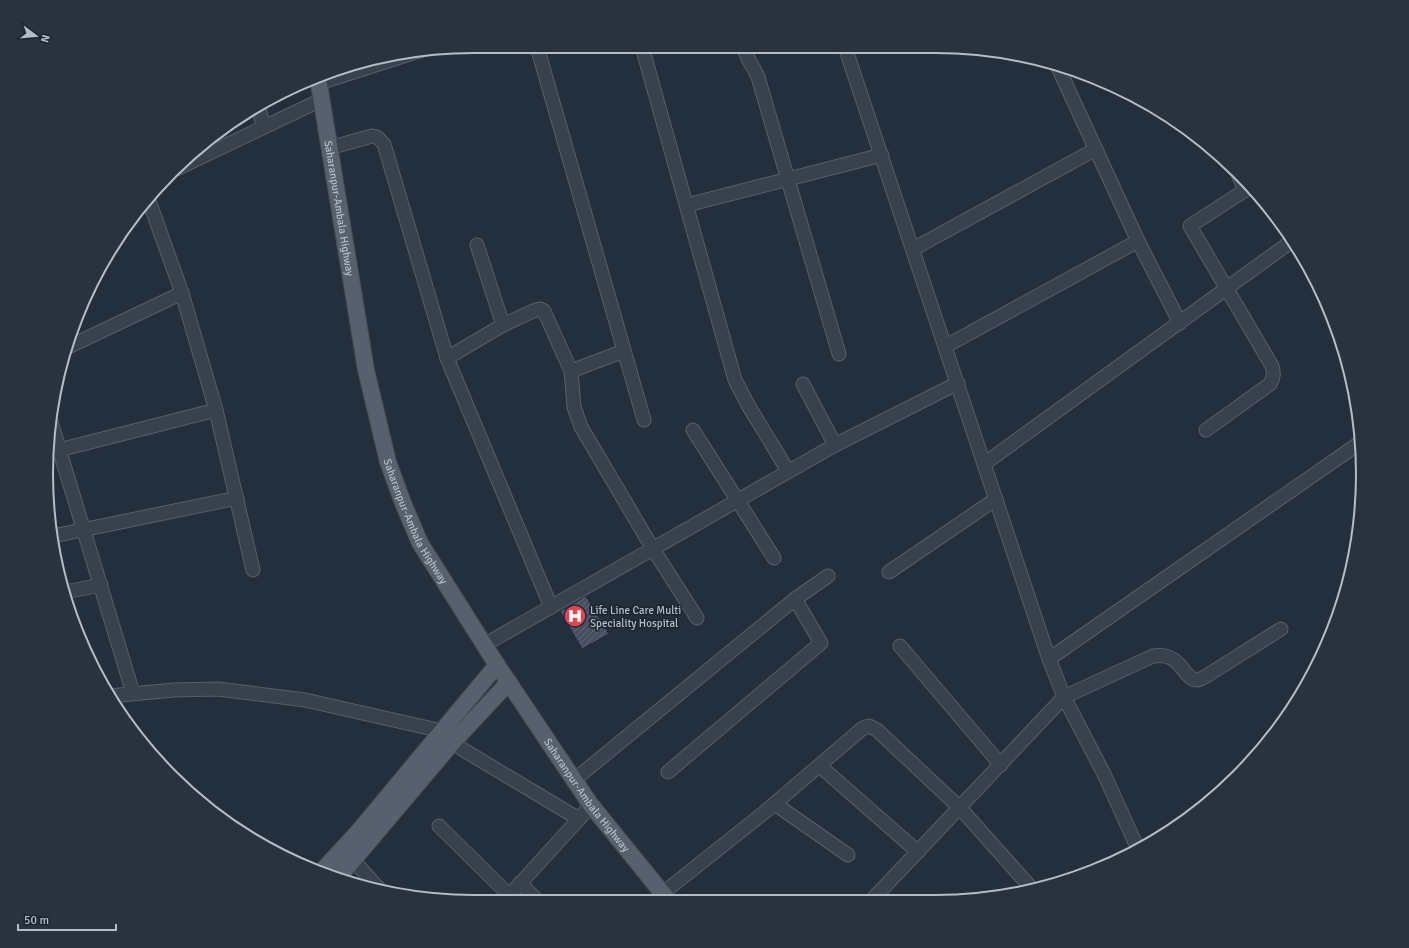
<svg xmlns="http://www.w3.org/2000/svg" width="1409" height="948" viewBox="0 0 1409 948" font-family="Signika,sans-serif">
  <style>
    .building { fill: url(#building-hatch); stroke: #1f2835 }
    .lines { fill: none; stroke-linecap: round; stroke-linejoin: round }
    .minor-casing { stroke: #565f6c; stroke-width: 15 }
    .major-casing { stroke: #414a57; stroke-width: 18 }
    .minor { stroke: #38414e; stroke-width: 13 }
    .major { stroke: #56606e; stroke-width: 16 }
    .labels { text-anchor: middle; stroke-width: 3.5; stroke-linejoin: round; paint-order: stroke }
    .street-label { font-size: 11px; fill: #b4bcc9; stroke: #1d2633 }
    .poi-label { font-size: 11px; fill: #b4bcc9; stroke: #1d2633; text-anchor: start }
    .rim { fill: none; stroke: #b4bcc9; stroke-width: 2 }
  </style>
  <defs>
    <pattern id="building-hatch" width="6" height="6" patternUnits="userSpaceOnUse"><rect width="6" height="6" fill="#455162"/><path d="M-1 1l2-2M0 6l6-6M5 7l2-2" fill="none" stroke="#5d6877"/></pattern>
  </defs>
  <rect width="100%" height="100%" fill="#242f3e"/>
  <polygon class="building" points="586,596 609,634 582,649 560,611"/>
  <g class="lines">
    <g class="minor-casing">
      <g id="minor">
        <polyline points="538,50 644,420"/>
        <polyline points="643,50 735,380 748,405 788,471"/>
        <path d="M745 50C747 60 754 67 758 77L839 354"/>
        <polyline points="846,50 1049,659 1064,697 871,901"/>
        <polyline points="1057,65 1138,241 1180,323"/>
        <polyline points="319,83 422,50"/>
        <polyline points="259,107 263,127"/>
        <polyline points="329,148 372,136 377,137 384,144 447,358 551,607"/>
        <polyline points="172,171 321,100"/>
        <polyline points="1238,174 1245,190"/>
        <polyline points="148,198 182,293 216,410 253,570"/>
        <polyline points="687,205 882,155"/>
        <polyline points="477,245 503,325"/>
        <polyline points="913,249 1096,149"/>
        <polyline points="946,346 1138,241"/>
        <polyline points="66,348 182,293"/>
        <polyline points="447,358 503,325 533,311 540,309 544,311 571,371 574,407 581,427 653,549 697,618"/>
        <polyline points="571,371 624,351"/>
        <polyline points="803,384 835,445"/>
        <polyline points="51,422 133,693"/>
        <polyline points="693,430 774,558"/>
        <path d="M1206 430 1270 384C1274 377 1274 373 1272 366L1190 226 1250 187"/>
        <polyline points="59,450 216,410"/>
        <polyline points="984,464 1292,241"/>
        <polyline points="53,536 237,498"/>
        <polyline points="889,572 996,499"/>
        <polyline points="65,592 101,585"/>
        <polyline points="484,645 835,445 958,383"/>
        <polyline points="900,646 1001,765"/>
        <polyline points="1049,659 1361,442"/>
        <polyline points="109,696 174,690 218,689 305,700 442,731"/>
        <polyline points="452,743 579,819 591,805"/>
        <polyline points="820,766 918,852"/>
        <polyline points="668,772 821,643 795,599"/>
        <polyline points="574,780 795,599 828,576"/>
        <polyline points="775,804 848,855"/>
        <polyline points="439,826 509,895"/>
        <path d="M1138 849 1105 776 1064 697 1153 656C1182 651 1183 680 1197 680 1198 680 1202 678 1203 678L1281 629"/>
        <polyline points="353,860 381,891"/>
        <polyline points="520,883 536,899"/>
        <polyline points="663,893 766,811 863,728 869,726 877,730 960,808 1033,890"/>
        <polyline points="506,899 579,819"/>
      </g>
    </g>
    <g class="major-casing">
      <g id="major">
        <path id="s1" d="M318 78 366 370 388 462 403 503 420 543 497 665 574 780 591 805 668 900"/>
        <polyline points="321,872 358,832 497,665"/>
        <polyline points="338,878 452,743 509,682"/>
      </g>
    </g>
    <use href="#minor" class="minor"/>
    <use href="#major" class="major"/>
  </g>
  <defs>
    <g id="hospital-disc" transform="scale(1.15)"><circle r="9.5" fill="#e0444e" stroke="#1d2633"/><path d="M-5-5h3v3.5h4V-5h3V5h-3V1.5h-4V5h-3Z" fill="#fff"/></g>
  </defs>
  <g fill-rule="evenodd">
    <use href="#hospital-disc" x="575" y="616"/>
  </g>
  <g class="labels">
    <g class="street-label">
      <text dy="4" stroke="none"><textPath href="#s1" startOffset="132">Saharanpur-Ambala Highway</textPath></text>
      <text dy="4" stroke="none"><textPath href="#s1" startOffset="456">Saharanpur-Ambala Highway</textPath></text>
      <text dy="4" stroke="none"><textPath href="#s1" startOffset="780">Saharanpur-Ambala Highway</textPath></text>
    </g>
    <g class="poi-label">
      <text x="590" y="614">Life Line Care Multi<tspan x="590" dy="13">Speciality Hospital</tspan></text>
    </g>
  </g>
  <path d="M0 0H1409V948H0ZM474 53H935A421 421 0 0 1 1356 474V474A421 421 0 0 1 935 895H474A421 421 0 0 1 53 474V474A421 421 0 0 1 474 53Z" fill="#29323f" fill-rule="evenodd"/>
  <path class="rim" d="M474 53H935A421 421 0 0 1 1356 474V474A421 421 0 0 1 935 895H474A421 421 0 0 1 53 474V474A421 421 0 0 1 474 53Z"/>
  <g transform="translate(36 36) rotate(106)" stroke="#1d2633" stroke-width="3" paint-order="stroke">
  <path d="M0-3L7 15L0 10L-7 15Z" fill="#b4bcc9"/>
  <text y="-6" font-size="11" font-weight="bold" text-anchor="middle" fill="#b4bcc9">N</text>
  </g>
  <path d="M18 924v6h98v-6" fill="none" stroke="#b4bcc9" stroke-width="2"/>
  <text x="24" y="924" font-size="12" fill="#b4bcc9" stroke="#1d2633" stroke-width="3" paint-order="stroke">50 m</text>
</svg>
